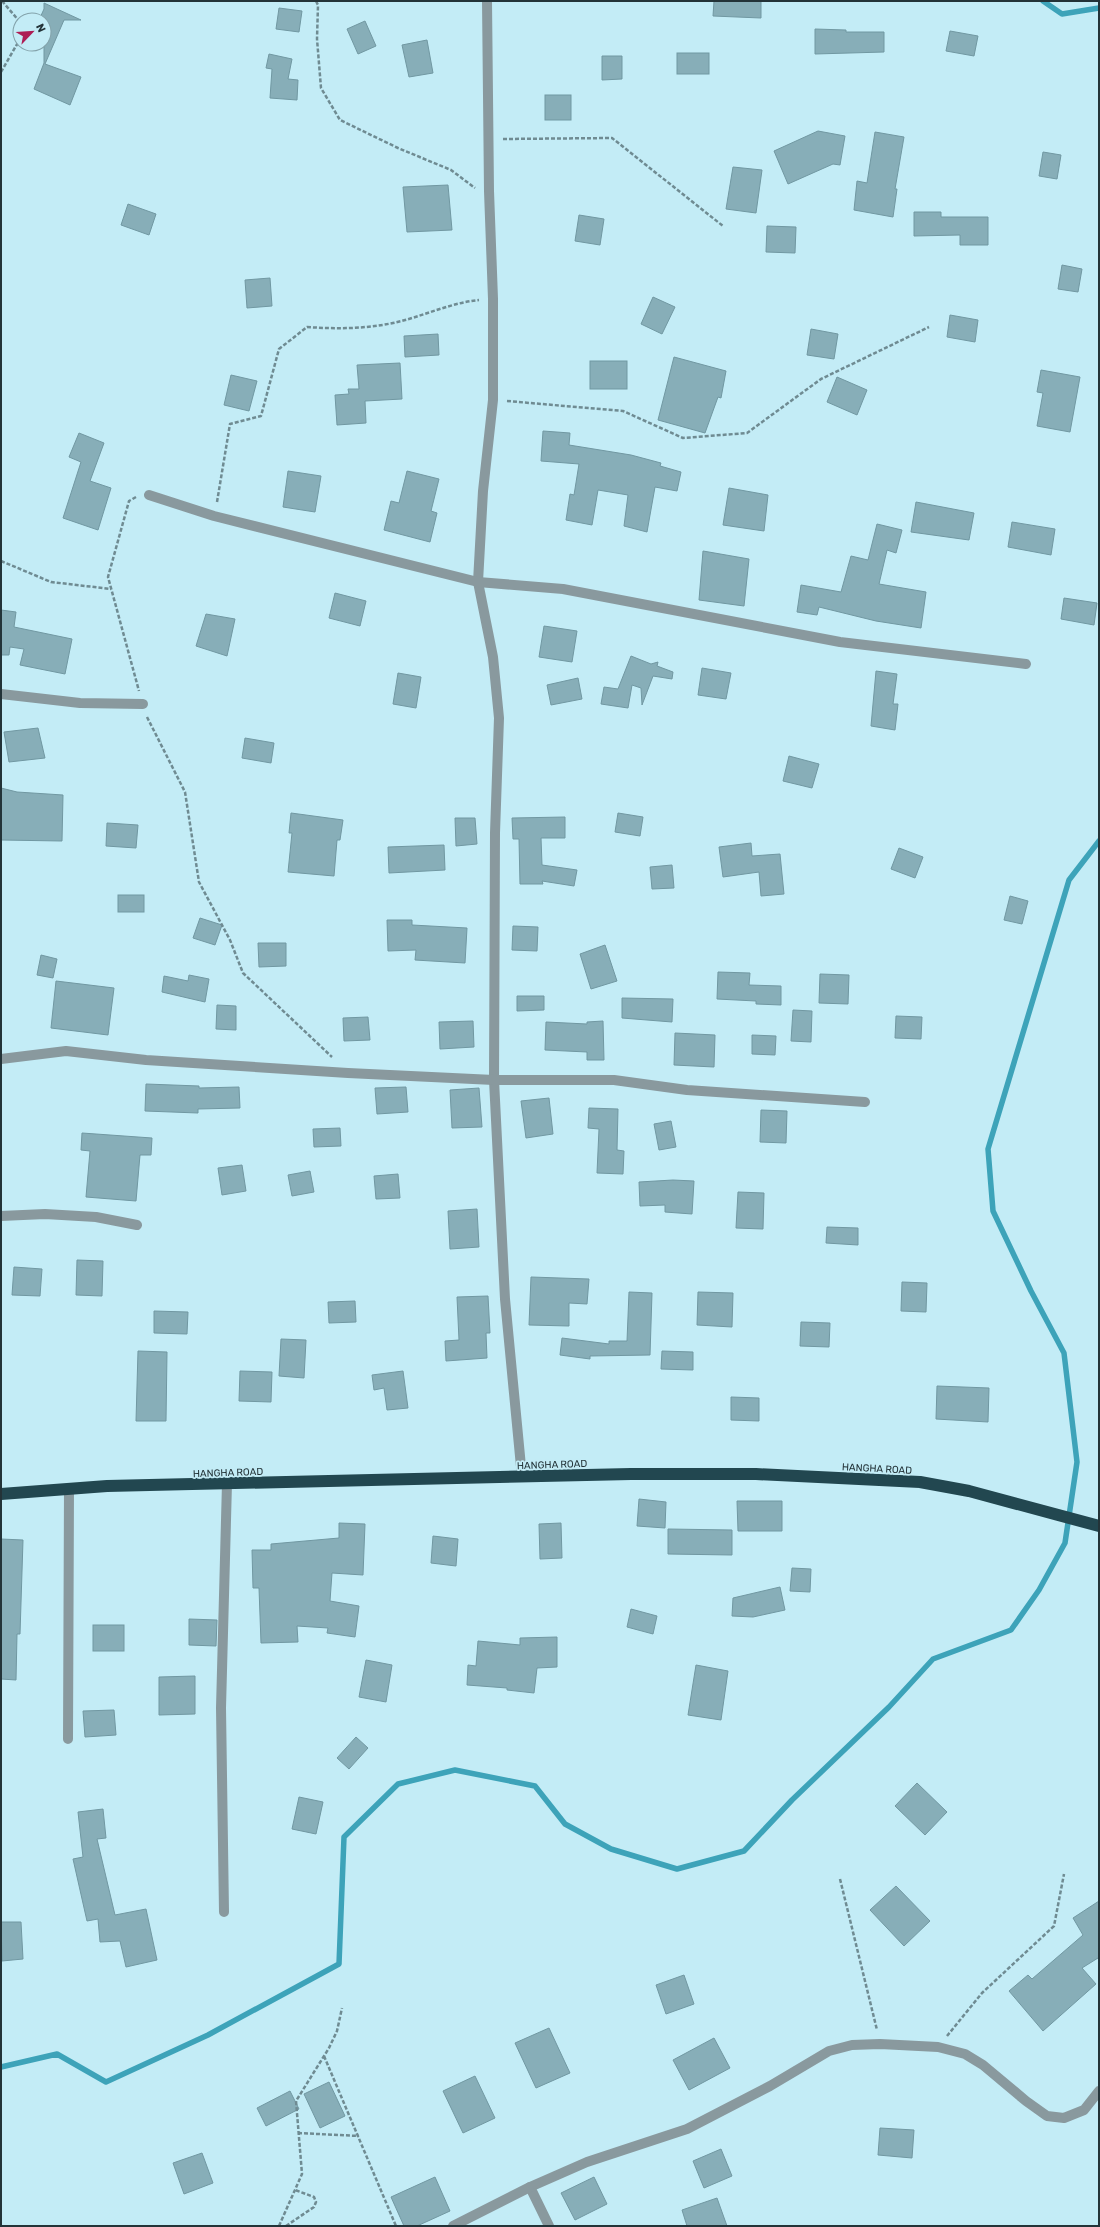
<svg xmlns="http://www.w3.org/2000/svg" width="1100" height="2227" viewBox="0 0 1100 2227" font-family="Rubik,sans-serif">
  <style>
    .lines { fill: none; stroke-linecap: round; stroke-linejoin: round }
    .stream { stroke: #3da3b9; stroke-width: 5.5 }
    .building { fill: #87aeb8; stroke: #7198a2 }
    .path { stroke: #6f8b92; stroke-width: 2.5; stroke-dasharray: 4 2; stroke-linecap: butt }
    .minor { stroke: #89999e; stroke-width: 10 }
    .highway { stroke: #224750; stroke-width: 12 }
    .labels { text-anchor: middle; stroke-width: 3.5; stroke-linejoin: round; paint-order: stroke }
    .street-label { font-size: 10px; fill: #233338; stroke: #c3ecf6 }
  </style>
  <rect width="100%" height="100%" fill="#c3ecf6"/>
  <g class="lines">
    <g class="stream">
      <polyline points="1043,1 1062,14 1099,8"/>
      <polyline points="1,2067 57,2054 106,2082 208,2035 339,1964 344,1837 398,1784 455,1770 535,1786 565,1824 611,1849 677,1869 744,1851 792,1800 889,1707 933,1659 1011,1630 1039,1590 1065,1543 1077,1462 1064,1353 1031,1291 993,1211 988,1149 1069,880 1099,841"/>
    </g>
  </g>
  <g class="building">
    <polygon points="714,1 761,1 761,18 713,16"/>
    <polygon points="44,3 81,20 64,20 45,64 81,77 70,105 34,89 44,63 44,20 39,20 44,9"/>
    <polygon points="279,8 302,11 299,32 276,29"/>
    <polygon points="365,21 376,46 358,54 347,29"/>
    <polygon points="815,29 846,30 846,32 884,32 884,52 815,54"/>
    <polygon points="950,31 978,36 974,56 946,51"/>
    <polygon points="427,40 433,73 409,77 402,45"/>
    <rect x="677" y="53" width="32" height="21"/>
    <polygon points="269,54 292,59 288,79 298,80 297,100 270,98 272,69 266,68"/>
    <polygon points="602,56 622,56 622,79 602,80"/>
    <rect x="545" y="95" width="26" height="25"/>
    <polygon points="818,131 845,136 840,165 833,164 788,184 774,151"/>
    <polygon points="875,132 904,137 895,189 897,189 893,217 854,210 857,181 867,183"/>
    <polygon points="1043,152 1061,155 1057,179 1039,176"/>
    <polygon points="733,167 762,170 756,213 726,209"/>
    <polygon points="448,185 452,230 407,232 403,187"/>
    <polygon points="128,204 156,214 149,235 121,225"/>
    <polygon points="914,212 941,212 941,217 988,217 988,245 960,245 960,235 914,236"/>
    <polygon points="579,215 604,219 600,245 575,241"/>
    <polygon points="767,226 796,227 795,253 766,252"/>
    <polygon points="1062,265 1082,269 1078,292 1058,289"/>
    <polygon points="270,278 272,306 247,308 245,280"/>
    <polygon points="653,297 675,307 662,334 641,324"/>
    <polygon points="950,315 978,320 975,342 947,337"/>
    <polygon points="811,329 838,334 834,359 807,355"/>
    <polygon points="438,334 439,355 405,357 404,336"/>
    <polygon points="674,357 726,371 721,398 718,397 705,433 658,420"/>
    <rect x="590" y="361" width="37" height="28"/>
    <polygon points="400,363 402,399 365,401 366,423 337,425 335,395 349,394 348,389 359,389 357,365"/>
    <polygon points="1041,370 1080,377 1070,432 1037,426 1043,393 1037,392"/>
    <polygon points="231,375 257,381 249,411 224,405"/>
    <polygon points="837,377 867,390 857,415 827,402"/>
    <polygon points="543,431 570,433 569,445 631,455 661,463 660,466 681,472 677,491 655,487 647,532 624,526 628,495 598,490 592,525 566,520 570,494 574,495 579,464 541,461"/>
    <polygon points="79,433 104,443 90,481 111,488 98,530 63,518 81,462 69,457"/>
    <polygon points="288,471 321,476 315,512 283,507"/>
    <polygon points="407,471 439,479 431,511 437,513 430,542 384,530 391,501 399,503"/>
    <polygon points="729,488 768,495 764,531 723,525"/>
    <polygon points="916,502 974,513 969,540 911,532"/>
    <polygon points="1012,522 1055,529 1051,555 1008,547"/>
    <polygon points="877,524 902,530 896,553 887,550 879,584 926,592 921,628 876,621 819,607 817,615 797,612 801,585 841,592 851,556 868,560"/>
    <polygon points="703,551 749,559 744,606 699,600"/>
    <polygon points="335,593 366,601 360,626 329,618"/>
    <polygon points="1064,598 1097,603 1094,625 1061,619"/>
    <polygon points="1,610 16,612 14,627 72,639 65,674 20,665 24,649 10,647 9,655 1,655"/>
    <polygon points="206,614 235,619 227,656 196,646"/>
    <polygon points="544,626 577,631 572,662 539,657"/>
    <polygon points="631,656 651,664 658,662 657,666 673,672 672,679 653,676 642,705 641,688 632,685 628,708 601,704 604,687 618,689"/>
    <polygon points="702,668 731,673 726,699 698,695"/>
    <polygon points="876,671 897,674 893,704 898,704 895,730 871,726"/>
    <polygon points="398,673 421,677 416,708 393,704"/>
    <polygon points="578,678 582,699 551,705 547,685"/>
    <polygon points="38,728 45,758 9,762 4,732"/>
    <polygon points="245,738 274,743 271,763 242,758"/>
    <polygon points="789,756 819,764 812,788 783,781"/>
    <polygon points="1,788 17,792 63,795 62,841 1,840"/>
    <polygon points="291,813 343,820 340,840 337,840 334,876 288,872 292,833 289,833"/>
    <polygon points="618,813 643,817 640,836 615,832"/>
    <polygon points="565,817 565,838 541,838 542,865 577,870 574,886 542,881 543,884 520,884 519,839 513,839 512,818"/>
    <polygon points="455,818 475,818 477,844 456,846"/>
    <polygon points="107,823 138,825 136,848 106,846"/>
    <polygon points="751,843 752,856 780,854 784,894 761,896 759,872 723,877 719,847"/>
    <polygon points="444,845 445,870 389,873 388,847"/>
    <polygon points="899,848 923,857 915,878 891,869"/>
    <polygon points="672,865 674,888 652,889 650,867"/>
    <rect x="118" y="895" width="26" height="17"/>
    <polygon points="1010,896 1028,901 1022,924 1004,920"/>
    <polygon points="200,918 222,925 215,945 193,938"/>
    <polygon points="387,920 412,920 412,925 467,928 465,963 415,960 416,950 388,951"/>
    <polygon points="513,926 538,927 537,951 512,950"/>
    <polygon points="258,943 286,943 286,966 259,967"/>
    <polygon points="605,945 617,981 591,989 580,954"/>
    <polygon points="41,955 57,959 53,978 37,975"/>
    <polygon points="718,972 750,973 749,985 781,986 781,1005 756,1004 756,1001 717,999"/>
    <polygon points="820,974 849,975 848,1004 819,1003"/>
    <polygon points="189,975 209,979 205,1002 162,992 164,976 188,981"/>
    <polygon points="56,981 114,988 108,1035 51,1028"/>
    <polygon points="517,996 544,996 544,1010 517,1011"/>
    <polygon points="622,998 673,999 672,1022 622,1018"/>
    <polygon points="217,1005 236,1006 236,1030 216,1029"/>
    <polygon points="793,1010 812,1011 811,1042 791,1041"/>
    <polygon points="896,1016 922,1017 921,1039 895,1038"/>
    <polygon points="368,1017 370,1040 344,1041 343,1018"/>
    <polygon points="473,1021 474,1047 440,1049 439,1022"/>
    <polygon points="603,1021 604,1060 587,1060 587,1052 545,1050 546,1022 587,1024 587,1022"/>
    <polygon points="675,1033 715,1035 714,1067 674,1065"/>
    <polygon points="752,1035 776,1036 775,1055 752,1054"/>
    <polygon points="146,1084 199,1086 199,1088 239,1087 240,1108 198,1109 198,1113 145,1111"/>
    <polygon points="406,1087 408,1112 377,1114 375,1088"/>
    <polygon points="479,1088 482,1127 452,1128 450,1090"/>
    <polygon points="549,1098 553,1134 526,1138 521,1101"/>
    <polygon points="589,1108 618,1109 617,1150 624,1151 623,1174 597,1173 599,1129 588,1128"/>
    <polygon points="761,1110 787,1111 786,1143 760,1142"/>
    <polygon points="671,1121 676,1147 659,1150 654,1124"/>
    <polygon points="340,1128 341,1146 314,1147 313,1129"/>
    <polygon points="82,1133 152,1138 151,1155 140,1155 136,1201 86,1197 90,1151 81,1150"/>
    <polygon points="242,1165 246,1191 222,1195 218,1168"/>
    <polygon points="310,1171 314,1192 292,1196 288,1175"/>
    <polygon points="398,1174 400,1198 376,1199 374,1176"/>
    <polygon points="673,1180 694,1181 692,1214 665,1212 665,1205 640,1206 639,1182"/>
    <polygon points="738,1192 764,1193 763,1229 736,1228"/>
    <polygon points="477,1209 479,1247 450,1249 448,1211"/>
    <polygon points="827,1227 858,1228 858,1245 826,1243"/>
    <polygon points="77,1260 103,1261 102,1296 76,1295"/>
    <polygon points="14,1267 42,1269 40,1296 12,1295"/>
    <polygon points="531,1277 589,1279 587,1304 569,1303 569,1326 529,1325"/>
    <polygon points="902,1282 927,1283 926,1312 901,1311"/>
    <polygon points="629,1292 652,1293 650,1355 590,1356 590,1359 560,1355 562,1338 609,1344 609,1341 627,1341"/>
    <polygon points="698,1292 733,1293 732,1327 697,1325"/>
    <polygon points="488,1296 490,1333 486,1333 487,1358 446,1361 445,1341 459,1340 457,1297"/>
    <polygon points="355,1301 356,1322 329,1323 328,1302"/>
    <polygon points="154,1311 188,1312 187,1334 154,1333"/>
    <polygon points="801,1322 830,1323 829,1347 800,1346"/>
    <polygon points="281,1339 306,1340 304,1378 279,1376"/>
    <polygon points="138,1351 167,1352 166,1421 136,1421"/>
    <polygon points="662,1351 693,1352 693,1370 661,1369"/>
    <polygon points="240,1371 272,1372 271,1402 239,1401"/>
    <polygon points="403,1371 408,1408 387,1410 384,1388 374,1390 372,1375"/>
    <polygon points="937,1386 989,1388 988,1422 936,1419"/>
    <polygon points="731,1397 759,1398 759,1421 731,1420"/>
    <polygon points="639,1499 666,1502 665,1528 637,1526"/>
    <polygon points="737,1501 782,1501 782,1531 738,1531"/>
    <polygon points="339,1523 365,1524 363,1575 332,1573 330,1601 359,1606 355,1637 327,1633 328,1628 297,1626 298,1642 261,1643 259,1588 253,1588 252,1550 271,1550 271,1544 339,1538"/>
    <polygon points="561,1523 562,1558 540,1559 539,1524"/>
    <polygon points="668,1529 732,1530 732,1555 668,1554"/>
    <polygon points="433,1536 458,1539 456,1566 431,1563"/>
    <polygon points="1,1539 23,1540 20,1634 17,1634 16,1680 1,1679"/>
    <polygon points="792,1568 811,1569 810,1592 790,1591"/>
    <polygon points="780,1587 785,1610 753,1617 732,1616 733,1598"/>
    <polygon points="631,1609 657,1616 653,1634 627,1627"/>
    <polygon points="189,1619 217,1620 216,1646 189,1645"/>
    <rect x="93" y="1625" width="31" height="26"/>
    <polygon points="557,1637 557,1667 537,1668 534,1693 507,1690 507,1688 467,1685 468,1665 476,1666 478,1641 520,1645 520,1638"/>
    <polygon points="366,1660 392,1665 386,1702 359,1697"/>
    <polygon points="696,1665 728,1671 721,1720 688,1715"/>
    <polygon points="195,1676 195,1714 159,1715 159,1677"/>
    <polygon points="114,1710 116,1735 85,1737 83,1711"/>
    <polygon points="356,1737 368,1748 349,1769 337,1758"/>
    <polygon points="917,1783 947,1812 925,1835 895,1806"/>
    <polygon points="299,1797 323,1802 316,1834 292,1829"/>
    <polygon points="103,1809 106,1838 97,1839 115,1915 146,1909 157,1960 126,1967 120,1941 100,1942 98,1919 87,1921 73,1859 83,1857 78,1812"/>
    <polygon points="896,1886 930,1921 904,1946 870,1910"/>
    <polygon points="1099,1901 1099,1960 1098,1958 1082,1968 1096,1984 1043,2031 1009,1991 1028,1975 1032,1979 1083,1935 1073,1918"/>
    <polygon points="1,1922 21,1922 23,1959 2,1961"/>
    <polygon points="684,1975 694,2004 666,2014 656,1985"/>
    <polygon points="549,2028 570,2073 536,2088 515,2043"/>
    <polygon points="714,2038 730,2068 689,2090 673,2060"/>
    <polygon points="475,2076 495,2118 463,2133 443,2091"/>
    <polygon points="329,2082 345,2116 320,2128 304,2094"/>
    <polygon points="290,2091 299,2109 266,2126 257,2108"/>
    <polygon points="880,2128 914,2130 912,2158 878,2155"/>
    <polygon points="721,2149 732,2176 704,2188 693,2161"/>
    <polygon points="202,2153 213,2183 184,2194 173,2163"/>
    <polygon points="435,2177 450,2211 417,2226 404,2226 391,2197"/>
    <polygon points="594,2177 607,2204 575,2220 561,2193"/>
    <polygon points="717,2198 727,2226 687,2226 682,2210"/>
  </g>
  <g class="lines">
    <g class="path">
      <polyline points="2,1 20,22"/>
      <polyline points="316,1 318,5 317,39 321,88 340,120 398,148 451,170 475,188"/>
      <polyline points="1,72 20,39"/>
      <polyline points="503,139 612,138 723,226"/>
      <polyline points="507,401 623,411 683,438 747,433 821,379 929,327"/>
      <polyline points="136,497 129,501 108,577 139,691"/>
      <path d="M217 502 230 424 261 416 279 349 307 327C336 329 364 329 393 323 422 317 449 303 479 300"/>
      <polyline points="1,561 51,582 111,589"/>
      <polyline points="147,717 185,792 199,882 230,940 243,973 332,1057"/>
      <polyline points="840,1879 877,2030"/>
      <polyline points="947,2036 982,1993 1054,1926 1064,1874"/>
      <polyline points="324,2056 396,2226"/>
      <polyline points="298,2133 359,2136"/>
      <polyline points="279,2226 302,2174 296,2101 329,2048 337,2031 342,2008"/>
      <polyline points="286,2226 314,2207 316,2202 314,2197 295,2190"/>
    </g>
    <g class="minor">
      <polyline points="487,1 489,191 493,299 493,400 483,491 478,582 493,657 499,718 495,833 494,1080 505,1299 522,1477"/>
      <polyline points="149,495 214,516 478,582 563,589 840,642 1026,664"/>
      <polyline points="1,694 80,703 143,704"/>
      <polyline points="1,1059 66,1051 146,1060 348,1073 494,1080 614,1080 687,1090 865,1102"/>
      <polyline points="1,1216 45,1214 96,1217 137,1225"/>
      <polyline points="68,1739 69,1489"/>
      <polyline points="224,1912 221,1708 227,1483"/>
      <polyline points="530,2187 549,2226"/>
      <polyline points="453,2226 530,2187 587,2162 687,2129 770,2086 829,2051 852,2045 880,2044 938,2047 965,2054 983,2065 1026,2101 1047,2116 1064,2118 1084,2110 1099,2091"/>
    </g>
    <polyline class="highway" points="1,1494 107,1486 631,1474 756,1474 920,1482 969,1491 1099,1526"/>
  </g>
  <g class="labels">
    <g class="street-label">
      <text transform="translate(552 1464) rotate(-2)" y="4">HANGHA ROAD</text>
      <text transform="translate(877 1468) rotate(3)" y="4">HANGHA ROAD</text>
      <text transform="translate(228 1472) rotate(-2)" y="4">HANGHA ROAD</text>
    </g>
  </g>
  <rect width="1100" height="2227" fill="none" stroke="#233338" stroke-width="4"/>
  <g transform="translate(32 32) rotate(65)"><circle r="19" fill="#c3ecf6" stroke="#83a2aa"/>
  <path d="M0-3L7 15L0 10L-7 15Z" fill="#ad1d54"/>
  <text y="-6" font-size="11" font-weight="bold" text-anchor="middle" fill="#233338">N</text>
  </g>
</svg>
